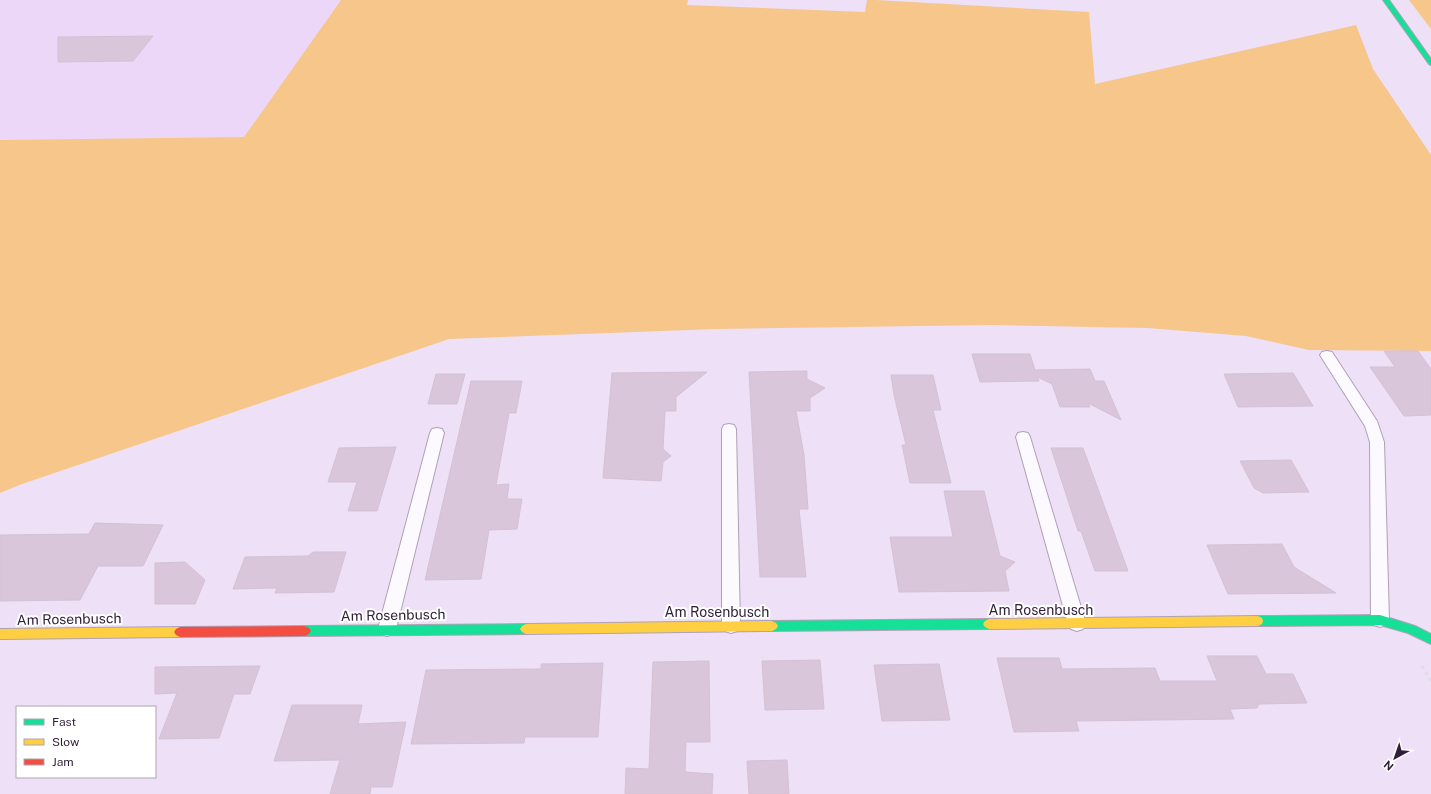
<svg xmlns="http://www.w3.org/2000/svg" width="1431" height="794" viewBox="0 0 1431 794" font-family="'Public Sans',sans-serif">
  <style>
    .built { fill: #edd7f9 }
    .green { fill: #f6c68a }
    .building { fill: #d9c6da; stroke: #d4c1d4 }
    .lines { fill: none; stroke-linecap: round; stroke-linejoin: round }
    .lane-casing { stroke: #afa1b6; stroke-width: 2 }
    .fast-casing { stroke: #afa1b6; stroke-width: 2 }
    .slow-casing { stroke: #afa1b6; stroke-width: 2 }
    .jam-casing { stroke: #afa1b6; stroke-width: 2 }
    .path { stroke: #e2dde5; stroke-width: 3; stroke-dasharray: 3.5 3.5; stroke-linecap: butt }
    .lane { fill: #fcfafe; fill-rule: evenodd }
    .fast { fill: #16e098; fill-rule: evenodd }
    .slow { fill: #ffcf43; fill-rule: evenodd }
    .jam { fill: #f24e42; fill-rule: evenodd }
    .labels { text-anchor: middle; stroke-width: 4; stroke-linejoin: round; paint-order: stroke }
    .near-street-label { font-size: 14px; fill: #2f1e37; stroke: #fff }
  </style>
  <rect width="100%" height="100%" fill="#eee0f6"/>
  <polygon class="built" points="0,0 341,0 244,137 0,140"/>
  <g class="green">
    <polygon points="341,0 688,0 687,5 865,12 867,0 875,0 1089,12 1095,84 1356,25 1373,69 1431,155 1431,351 1309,350 1246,336 1148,328 991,325 716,329 449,339 22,484 0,493 0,140 244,137"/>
    <polygon points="1409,0 1431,0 1431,29"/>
  </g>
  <g class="building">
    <polygon points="153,36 133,61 58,62 58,37"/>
    <polygon points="1384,351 1418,351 1431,369 1431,415 1404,416 1370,367 1395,367"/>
    <polygon points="972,354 1030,354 1035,370 1090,369 1095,381 1104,381 1121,420 1088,403 1090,407 1060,407 1052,384 1037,377 1039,381 980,382"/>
    <polygon points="807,371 807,379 825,388 810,398 810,411 796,411 804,455 808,509 799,509 806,577 760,577 749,372"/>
    <polygon points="707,372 676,397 676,411 665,411 663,449 671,456 663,462 661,481 603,478 612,373"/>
    <polygon points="1293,373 1313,406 1238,407 1224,374"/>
    <polygon points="436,374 465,374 457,404 428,404"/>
    <polygon points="891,375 933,375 941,410 933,410 951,483 910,483 902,445 906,445 894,395"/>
    <polygon points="471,381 522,381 516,413 509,413 496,485 509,484 507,499 522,499 517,529 489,530 481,579 425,580"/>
    <polygon points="396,447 377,511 348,511 357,482 328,482 339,448"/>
    <polygon points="1051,448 1083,448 1128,571 1095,571 1081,531 1078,531"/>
    <polygon points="1291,460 1309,492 1263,493 1254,488 1240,461"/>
    <polygon points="944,491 984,491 1000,556 1015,562 1005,571 1009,591 899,592 890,537 953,537"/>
    <polygon points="95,523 163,525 143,566 98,566 80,600 0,601 0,535 89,534"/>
    <polygon points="1282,544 1294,567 1336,593 1228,594 1207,545"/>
    <polygon points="313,552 346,552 334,592 275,593 277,588 233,589 245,557 308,556"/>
    <polygon points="185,562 205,580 195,604 155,604 155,563"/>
    <polygon points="1207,656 1257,656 1266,674 1293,674 1307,703 1259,704 1257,708 1230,709 1234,719 1076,721 1079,731 1014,732 997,658 1059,658 1062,669 1155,668 1160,681 1217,681"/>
    <polygon points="820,660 824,709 765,710 762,661"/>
    <polygon points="709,661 710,742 686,742 685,772 713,774 712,794 625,794 626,768 649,769 653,662"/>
    <polygon points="603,663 598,737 525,737 524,743 411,744 426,670 541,669 541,664"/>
    <polygon points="939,664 950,720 882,721 874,665"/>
    <polygon points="260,666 250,694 234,694 219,738 159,739 177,693 155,694 155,667"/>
    <polygon points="292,705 362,705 358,724 406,722 392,787 371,787 370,794 330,794 340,760 274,761"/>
    <polygon points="787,760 789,794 749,794 747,761"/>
  </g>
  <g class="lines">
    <g class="lane-casing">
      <g id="lane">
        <polygon points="1327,351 1332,352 1377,421 1384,442 1389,620 1386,625 1380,627 1374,625 1371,620 1370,442 1365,426 1320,355 1322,352"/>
        <polygon points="729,424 734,425 736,429 740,626 737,631 731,633 725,631 722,626 722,429 724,425"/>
        <polygon points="437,428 442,429 444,433 396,629 393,634 387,636 381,634 378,629 430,433 432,429"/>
        <polygon points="1023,432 1028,433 1030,437 1086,624 1083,629 1077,631 1071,629 1068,624 1016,437 1018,433"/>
      </g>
    </g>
    <g class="fast-casing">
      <g id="fast">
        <polygon points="1383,0 1389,0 1431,59 1431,65 1429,64"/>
        <polygon points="1380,615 1415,626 1431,634 1431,644 1408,633 1380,625 1258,626 1254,624 1253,621 1254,618 1258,616"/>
        <polygon points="989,619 993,621 995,624 993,627 989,629 772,631 768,629 766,626 768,623 772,621"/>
        <polygon points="526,624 530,626 532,629 530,632 526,634 305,636 301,634 299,631 301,628 305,626"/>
      </g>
    </g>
    <g class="slow-casing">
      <g id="slow">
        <polygon points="1258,616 1262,618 1263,621 1262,624 1258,626 989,629 985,627 983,624 985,621 989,619"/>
        <polygon points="772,621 776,623 778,626 776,629 772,631 526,634 522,632 520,629 522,626 526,624"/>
        <polygon points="180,627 184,629 186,632 184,635 180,637 0,639 0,629"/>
      </g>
    </g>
    <g class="jam-casing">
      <polygon id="jam" points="305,626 309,628 311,631 309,634 305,636 180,637 176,635 174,632 176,629 180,627"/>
    </g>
    <polyline class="path" points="1422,666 1431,681"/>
    <use href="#lane" class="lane"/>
    <use href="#fast" class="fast"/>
    <use href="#slow" class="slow"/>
    <use href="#jam" class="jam"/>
  </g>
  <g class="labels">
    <g class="near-street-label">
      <text x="1041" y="615">Am Rosenbusch</text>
      <text x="717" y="617">Am Rosenbusch</text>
      <text transform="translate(393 615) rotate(-1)" y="5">Am Rosenbusch</text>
      <text transform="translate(69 619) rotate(-1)" y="5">Am Rosenbusch</text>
    </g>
  </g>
  <rect x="16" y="706" width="140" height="72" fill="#ffffff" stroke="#aca5af"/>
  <rect x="24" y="719" width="20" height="6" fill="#16e098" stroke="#aca5af"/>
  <text x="52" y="726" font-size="12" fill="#2f1e37">Fast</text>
  <rect x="24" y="739" width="20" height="6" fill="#ffcf43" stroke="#aca5af"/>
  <text x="52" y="746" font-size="12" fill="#2f1e37">Slow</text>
  <rect x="24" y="759" width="20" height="6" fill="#f24e42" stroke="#aca5af"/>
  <text x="52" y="766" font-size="12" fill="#2f1e37">Jam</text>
  <g transform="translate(1395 758) rotate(220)" stroke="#ffffff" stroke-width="3" paint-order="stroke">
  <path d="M0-3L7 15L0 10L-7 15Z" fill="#2f1e37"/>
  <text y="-6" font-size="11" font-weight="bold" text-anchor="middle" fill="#2f1e37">N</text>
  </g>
</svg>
